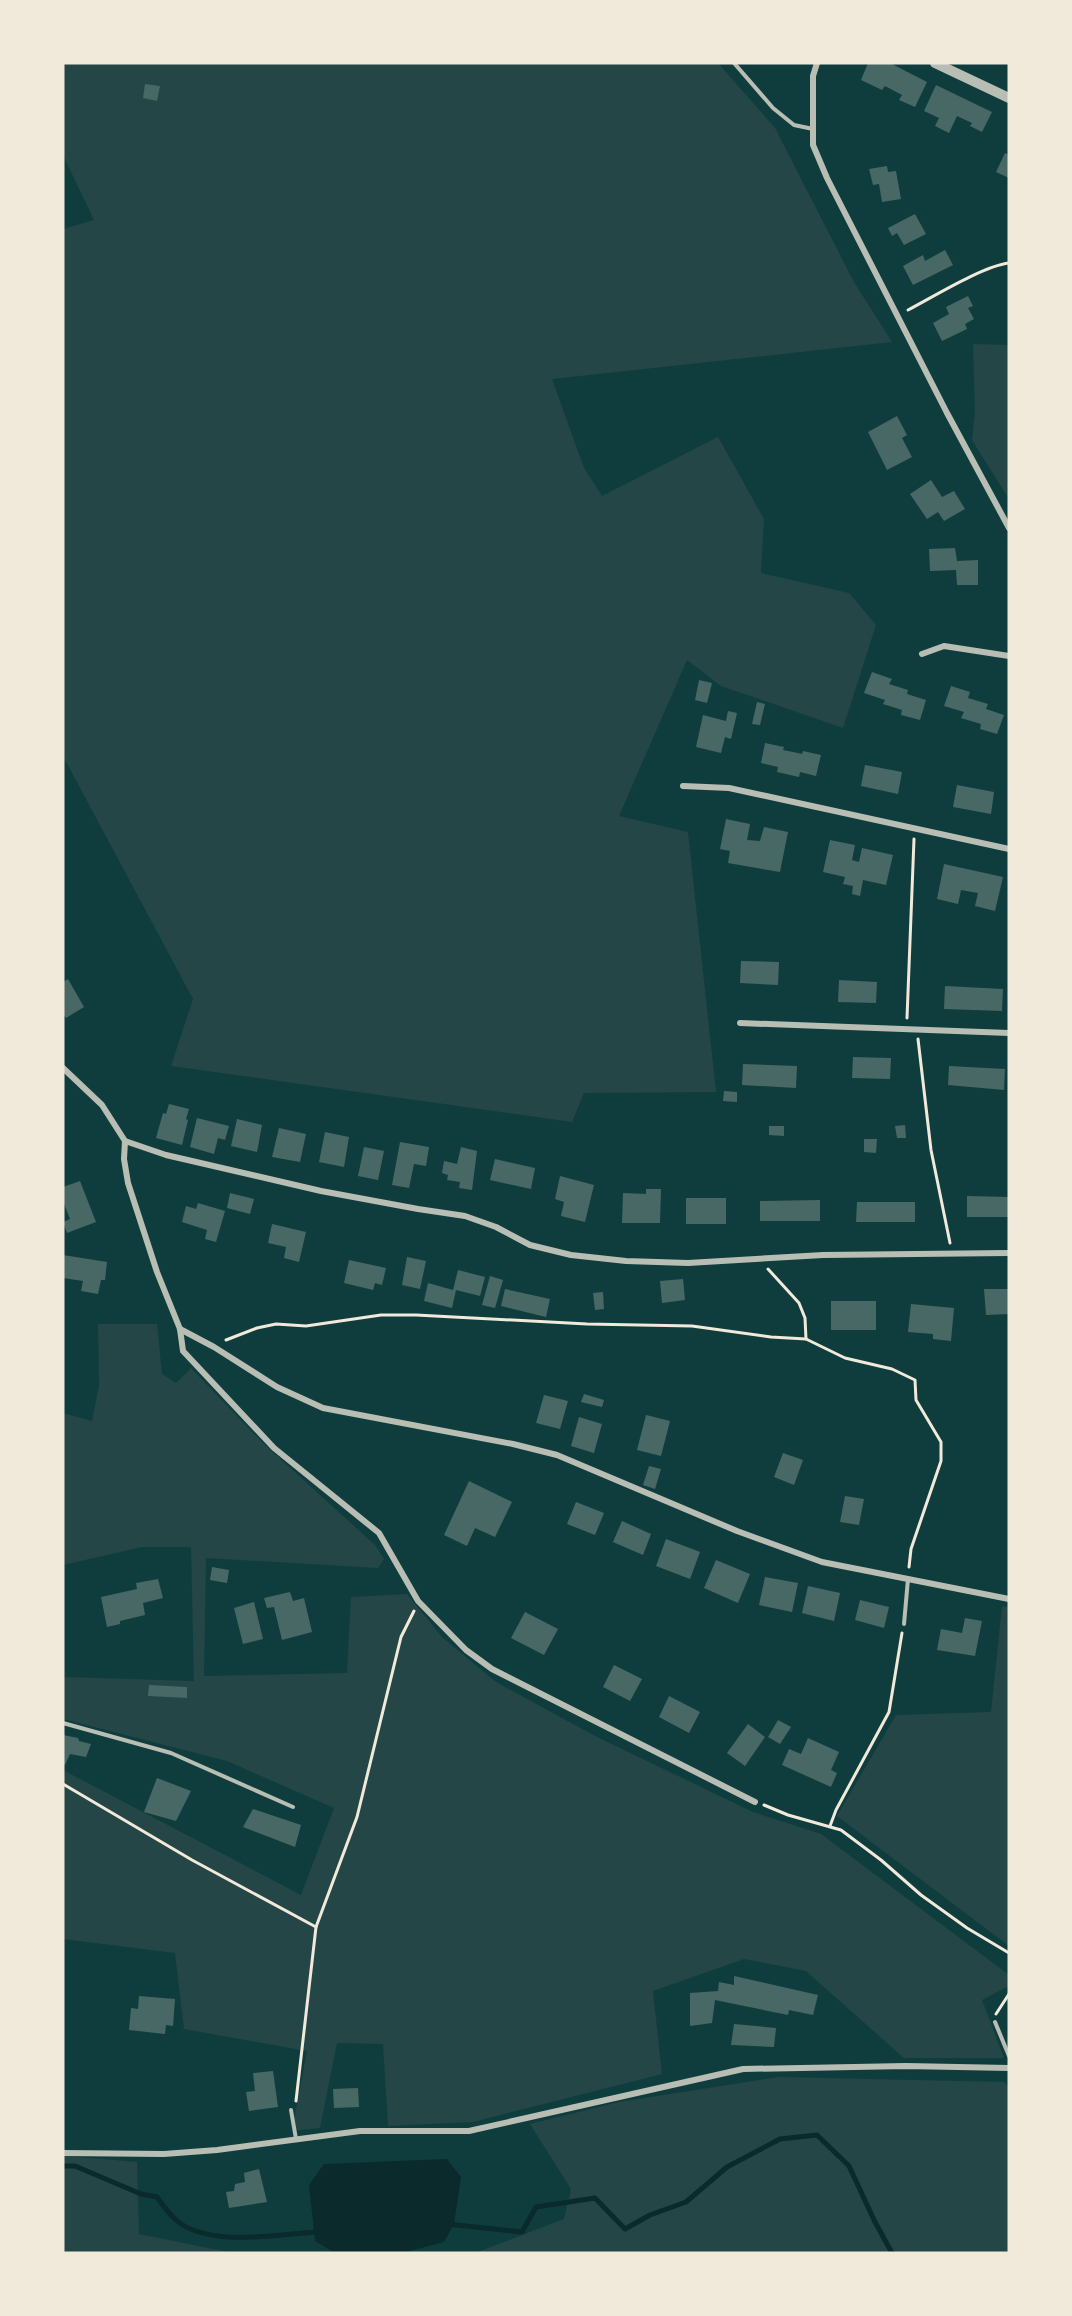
<svg xmlns="http://www.w3.org/2000/svg" width="1072" height="2316" viewBox="0 0 1072 2316" font-family="'Roboto Serif',serif">
  <style>
    .green { fill: #244646 }
    .water { fill: #0a2a2b }
    .lines { fill: none; stroke-linecap: round; stroke-linejoin: round }
    .stream { stroke: #0a2a2b; stroke-width: 5 }
    .building { fill: #486865 }
    .path { stroke: #f1e9da; stroke-width: 3 }
    .service { stroke: #b8beb3; stroke-width: 4 }
    .minor { stroke: #b8beb3; stroke-width: 6 }
    .tertiary { stroke: #b8beb3; stroke-width: 10 }
  </style>
  <rect width="100%" height="100%" fill="#0f3d3e"/>
  <g class="green">
    <polygon points="63,63 718,63 775,128 854,282 892,342 552,379 584,468 602,496 718,437 764,519 761,573 849,593 876,625 843,728 721,686 687,660 619,816 688,832 716,1092 584,1093 572,1122 171,1066 193,999 63,756 63,229 94,220 63,155"/>
    <polygon points="973,344 1009,345 1009,499 972,440 975,412"/>
    <polygon points="98,1324 157,1324 162,1374 176,1383 191,1368 265,1445 375,1545 384,1559 378,1568 206,1558 204,1676 347,1673 351,1597 407,1594 442,1637 496,1682 595,1736 753,1812 821,1834 1009,1975 1009,1986 982,2000 1004,2058 904,2058 806,1971 744,1959 653,1991 662,2074 473,2122 388,2126 383,2044 337,2043 320,2128 292,2131 307,2051 184,2029 175,1953 63,1939 63,1770 301,1895 334,1808 227,1761 63,1719 63,1677 194,1681 191,1547 142,1547 63,1565 63,1413 92,1421 99,1385"/>
    <polygon points="1002,1606 1009,1607 1009,1946 837,1816 896,1715 991,1712"/>
    <polygon points="778,2077 1004,2082 1009,2087 1009,2253 475,2253 564,2219 571,2189 530,2124 619,2102"/>
    <polygon points="66,2156 137,2162 139,2234 233,2253 63,2253 63,2157"/>
  </g>
  <polygon class="water" points="447,2159 461,2177 454,2224 444,2242 402,2253 335,2253 315,2241 309,2185 324,2164"/>
  <g class="lines">
    <g class="stream">
      <path d="M63 2166H75L141 2194 157 2197C164 2207 171 2217 181 2224 218 2247 277 2234 318 2232"/>
      <polyline points="447,2224 522,2232 536,2207 595,2198 625,2229 650,2215 686,2202 727,2167 780,2139 817,2135 849,2166 875,2222 892,2253"/>
    </g>
  </g>
  <g class="building">
    <polygon points="868,63 890,63 927,82 915,107 899,100 902,95 885,86 882,90 861,80"/>
    <polygon points="145,84 160,86 157,101 143,98"/>
    <polygon points="936,85 992,112 982,132 970,126 972,123 957,116 949,133 935,126 939,118 924,111"/>
    <polygon points="1005,153 1009,155 1009,178 996,172"/>
    <polygon points="887,166 888,172 896,171 901,199 882,202 879,184 873,185 869,169"/>
    <polygon points="915,214 926,234 904,245 897,233 892,236 888,228"/>
    <polygon points="945,250 953,265 913,285 903,266 923,255 925,261"/>
    <polygon points="968,296 973,306 968,308 974,319 965,324 967,329 942,341 933,323 949,314 946,307"/>
    <polygon points="897,416 907,435 902,438 912,457 887,470 868,432"/>
    <polygon points="931,480 942,497 954,491 965,509 944,521 938,512 927,519 910,494"/>
    <polygon points="955,548 957,561 978,560 978,585 957,585 956,570 930,571 929,549"/>
    <polygon points="872,672 892,679 889,684 908,690 907,694 926,700 920,720 901,715 902,710 883,704 885,700 864,693"/>
    <polygon points="699,680 712,683 707,703 695,700"/>
    <polygon points="951,686 970,692 968,698 988,704 986,709 1004,715 997,734 980,729 981,724 961,718 964,712 944,706"/>
    <polygon points="757,702 765,704 760,725 752,724"/>
    <polygon points="728,711 737,713 731,739 725,737 721,753 696,747 703,715 726,721"/>
    <polygon points="765,743 784,747 783,750 793,752 802,754 803,751 821,755 816,776 800,772 799,777 777,772 778,767 761,763"/>
    <polygon points="865,765 902,772 898,794 861,786"/>
    <polygon points="957,785 994,792 991,814 953,807"/>
    <polygon points="726,819 750,824 747,840 760,841 764,827 788,832 780,872 728,863 730,851 720,849"/>
    <polygon points="830,840 855,845 852,860 859,862 862,848 893,855 886,885 863,880 860,896 852,894 853,886 843,884 845,877 823,872"/>
    <polygon points="944,864 1003,877 995,911 975,906 978,893 961,890 958,904 937,899"/>
    <polygon points="741,961 779,962 778,985 740,983"/>
    <polygon points="68,979 84,1007 66,1018 63,1014 63,982"/>
    <polygon points="839,980 877,982 876,1003 838,1002"/>
    <polygon points="945,986 1003,989 1002,1011 944,1009"/>
    <polygon points="853,1057 891,1058 890,1079 852,1078"/>
    <polygon points="743,1064 797,1066 796,1088 742,1085"/>
    <polygon points="949,1066 1005,1069 1004,1090 948,1085"/>
    <polygon points="724,1091 737,1092 737,1102 723,1101"/>
    <polygon points="169,1104 189,1109 186,1119 188,1120 182,1145 156,1138 163,1113 166,1114"/>
    <polygon points="197,1118 229,1126 225,1140 218,1138 214,1154 190,1147"/>
    <polygon points="237,1119 262,1125 257,1152 231,1146"/>
    <polygon points="905,1125 906,1138 897,1138 895,1126"/>
    <polygon points="769,1126 784,1126 784,1136 769,1135"/>
    <polygon points="279,1128 306,1134 300,1162 272,1157"/>
    <polygon points="325,1132 349,1137 344,1167 319,1162"/>
    <polygon points="864,1139 877,1139 876,1153 864,1152"/>
    <polygon points="400,1142 429,1147 426,1166 414,1164 409,1188 392,1185"/>
    <polygon points="364,1147 384,1151 378,1180 358,1176"/>
    <polygon points="461,1147 477,1151 472,1190 459,1188 460,1182 447,1180 448,1175 442,1173 444,1161 457,1164"/>
    <polygon points="495,1159 535,1168 531,1189 490,1180"/>
    <polygon points="560,1176 594,1185 585,1222 561,1216 564,1202 555,1199"/>
    <polygon points="80,1181 96,1222 67,1233 63,1222 70,1219 63,1201 63,1187"/>
    <polygon points="646,1189 661,1189 660,1223 622,1223 623,1193 646,1194"/>
    <polygon points="230,1193 254,1199 250,1214 227,1208"/>
    <polygon points="967,1196 1009,1197 1009,1217 967,1217"/>
    <rect x="686" y="1198" width="40" height="26"/>
    <polygon points="820,1200 820,1221 760,1221 760,1201"/>
    <polygon points="857,1202 915,1202 915,1222 856,1222"/>
    <polygon points="198,1203 225,1211 216,1242 205,1239 207,1230 182,1222 186,1206 196,1209"/>
    <polygon points="272,1224 306,1232 299,1262 284,1258 286,1247 268,1243"/>
    <polygon points="63,1255 107,1262 105,1280 101,1280 98,1294 81,1291 83,1281 63,1278"/>
    <polygon points="407,1257 426,1261 420,1289 402,1285"/>
    <polygon points="349,1260 386,1268 382,1285 375,1283 373,1290 344,1283"/>
    <polygon points="458,1270 485,1277 480,1296 456,1290 452,1308 424,1301 428,1283 453,1290"/>
    <polygon points="490,1276 503,1280 495,1308 482,1305"/>
    <polygon points="683,1279 685,1300 662,1303 660,1281"/>
    <polygon points="505,1289 550,1299 546,1317 501,1306"/>
    <polygon points="984,1289 1009,1289 1009,1314 986,1315"/>
    <polygon points="603,1292 604,1309 595,1310 593,1293"/>
    <rect x="831" y="1301" width="45" height="29"/>
    <polygon points="911,1304 954,1308 951,1341 933,1339 933,1334 908,1332"/>
    <polygon points="584,1394 604,1400 602,1407 581,1402"/>
    <polygon points="544,1395 568,1401 560,1429 536,1423"/>
    <polygon points="646,1415 670,1421 661,1456 637,1450"/>
    <polygon points="579,1417 602,1424 594,1453 571,1446"/>
    <polygon points="783,1453 803,1460 794,1485 774,1477"/>
    <polygon points="649,1466 661,1469 655,1489 643,1485"/>
    <polygon points="469,1481 512,1502 495,1537 475,1528 467,1546 444,1535"/>
    <polygon points="845,1496 864,1499 859,1525 840,1522"/>
    <polygon points="576,1502 604,1513 595,1535 567,1524"/>
    <polygon points="622,1521 651,1534 643,1555 613,1542"/>
    <polygon points="666,1539 700,1552 690,1579 656,1566"/>
    <polygon points="716,1560 750,1574 738,1603 704,1588"/>
    <polygon points="212,1567 229,1570 227,1583 210,1580"/>
    <polygon points="765,1577 798,1583 792,1612 759,1605"/>
    <polygon points="158,1579 163,1598 143,1603 145,1615 120,1621 120,1624 107,1627 101,1597 137,1589 136,1583"/>
    <polygon points="808,1586 840,1593 834,1621 802,1613"/>
    <polygon points="290,1592 293,1601 304,1598 312,1632 282,1640 274,1607 267,1608 264,1598"/>
    <polygon points="860,1600 889,1607 884,1628 855,1620"/>
    <polygon points="254,1602 263,1639 243,1644 234,1608"/>
    <polygon points="525,1612 558,1629 544,1655 511,1638"/>
    <polygon points="965,1618 982,1621 975,1656 937,1650 941,1629 962,1633"/>
    <polygon points="614,1665 642,1679 630,1701 603,1687"/>
    <polygon points="149,1685 187,1687 187,1698 148,1696"/>
    <polygon points="669,1696 700,1712 689,1733 659,1717"/>
    <polygon points="778,1720 791,1727 780,1744 768,1737"/>
    <polygon points="748,1724 765,1737 745,1766 727,1753"/>
    <polygon points="63,1735 78,1738 79,1741 91,1744 86,1757 70,1754 65,1765 63,1764"/>
    <polygon points="808,1738 839,1752 831,1770 837,1773 831,1787 782,1765 789,1749 801,1754"/>
    <polygon points="157,1778 191,1791 176,1821 144,1812"/>
    <polygon points="253,1809 301,1825 295,1847 243,1827"/>
    <polygon points="734,1976 818,1995 813,2015 789,2010 788,2015 715,2000 712,2023 690,2026 690,1993 718,1991 719,1982 734,1985"/>
    <polygon points="139,1996 175,1999 173,2026 166,2025 165,2034 129,2030 131,2008 138,2009"/>
    <polygon points="734,2024 776,2028 774,2047 731,2045"/>
    <polygon points="273,2071 278,2107 249,2111 246,2092 255,2091 253,2073"/>
    <polygon points="358,2088 359,2107 334,2108 333,2089"/>
    <polygon points="259,2169 267,2202 229,2208 226,2192 234,2191 235,2184 245,2182 244,2173"/>
  </g>
  <g class="lines">
    <g class="path">
      <path d="M908 310C933 297 983 266 1009 263"/>
      <polyline points="907,1018 914,839"/>
      <polyline points="918,1039 931,1150 950,1243"/>
      <polyline points="768,1269 799,1303 805,1318 806,1339"/>
      <polyline points="226,1340 257,1328 276,1324 306,1326 381,1315 416,1315 587,1324 692,1326 771,1337 806,1339 845,1358 892,1369 915,1380 916,1400 941,1442 941,1461 911,1549 909,1567"/>
      <polyline points="63,1784 192,1860 316,1927"/>
      <polyline points="764,1805 788,1815 841,1830 881,1860 921,1895 967,1928 1009,1953"/>
      <polyline points="830,1826 836,1810 889,1712 902,1633"/>
      <polyline points="996,2014 1009,1994"/>
      <polyline points="296,2101 316,1927 357,1817 401,1637 414,1611"/>
    </g>
    <g class="service">
      <polyline points="734,63 773,108 794,125 813,129"/>
      <polyline points="904,1624 908,1579"/>
      <polyline points="63,1723 171,1753 293,1807"/>
      <polyline points="995,2022 1009,2056"/>
      <polyline points="291,2110 296,2139"/>
    </g>
    <g class="minor">
      <polyline points="817,63 813,76 813,145 827,178 947,413 1009,528"/>
      <polyline points="922,654 944,646 1009,656"/>
      <polyline points="683,786 729,788 1009,849"/>
      <polyline points="740,1023 1009,1033"/>
      <polyline points="63,1068 102,1105 125,1141"/>
      <polyline points="125,1141 124,1159 128,1183 157,1272 180,1329 183,1351 274,1448 379,1533 418,1601 466,1650 492,1669 755,1802"/>
      <polyline points="125,1141 166,1155 321,1191 418,1209 465,1216 496,1227 530,1245 571,1255 626,1261 688,1263 823,1255 1009,1253"/>
      <polyline points="180,1329 214,1347 277,1387 323,1408 513,1444 557,1455 737,1531 822,1562 1009,1599"/>
      <polyline points="63,2153 164,2154 217,2150 360,2131 469,2131 743,2069 906,2066 1009,2068"/>
    </g>
    <polyline class="tertiary" points="935,63 1009,98"/>
  </g>
  <rect width="1072" height="2316" fill="none" stroke="#f1e9da" stroke-width="129"/>
</svg>
